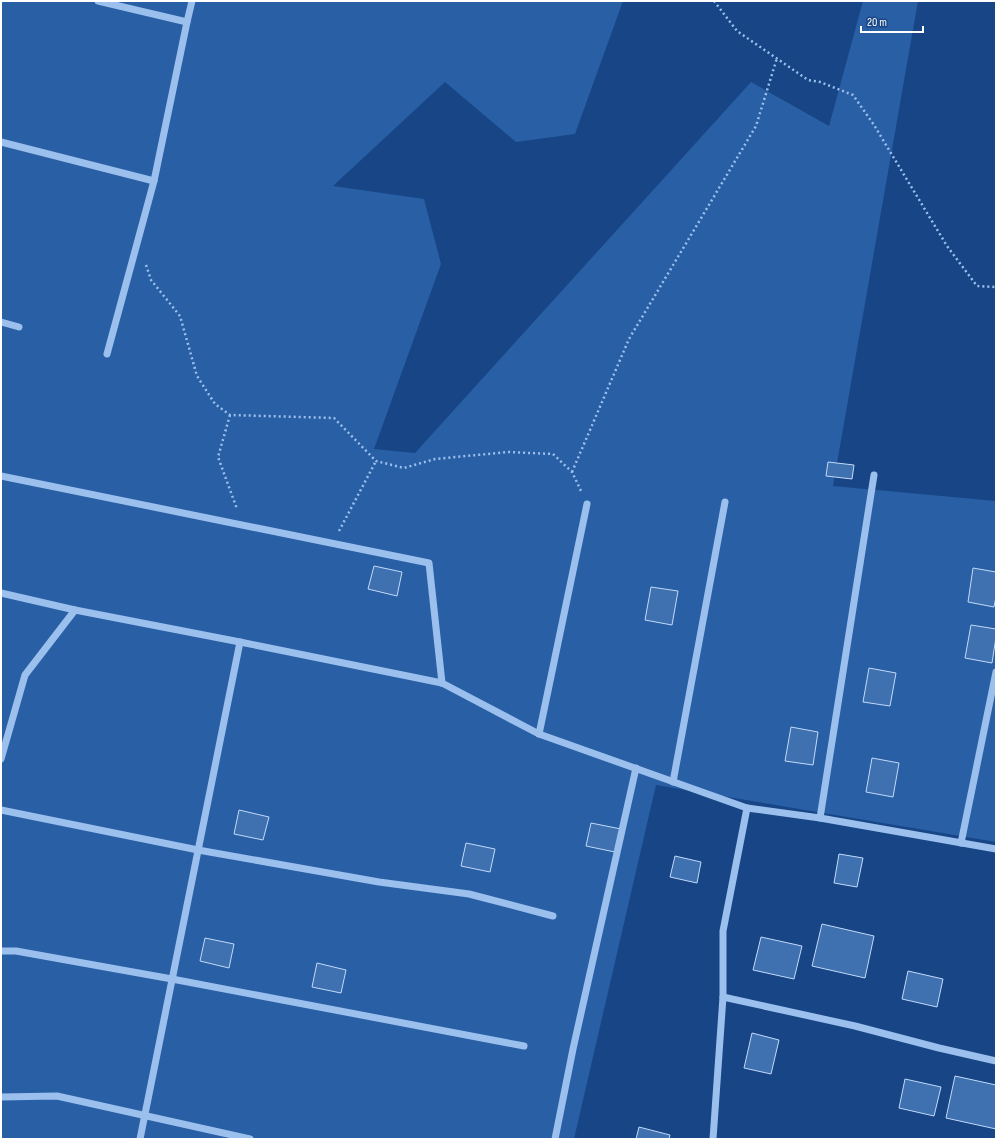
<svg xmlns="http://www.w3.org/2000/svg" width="997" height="1140" viewBox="0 0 997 1140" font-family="'Sofia Sans Condensed',sans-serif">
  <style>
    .green { fill: #295fa5 }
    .building { fill: #3f70b0; stroke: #c2dafa }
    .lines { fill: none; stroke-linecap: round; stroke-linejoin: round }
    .path { stroke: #9cc0ed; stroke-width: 2.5; stroke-dasharray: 2 3; stroke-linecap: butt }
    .minor { stroke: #9cc0ed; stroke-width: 7 }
  </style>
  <rect width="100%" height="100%" fill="#174586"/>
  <polygon class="green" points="1,1 623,1 575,134 516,142 445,82 333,186 424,199 441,264 374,449 415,453 751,82 829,126 863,1 918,1 833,486 996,501 996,842 656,785 574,1139 1,1139"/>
  <g class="building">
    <polygon points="828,462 854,465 852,479 826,476"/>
    <polygon points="374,566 402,572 397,596 368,589"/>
    <polygon points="973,568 996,572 996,597 994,607 968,602"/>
    <polygon points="651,587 678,591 672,625 645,620"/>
    <polygon points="971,625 996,629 996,637 992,663 965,658"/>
    <polygon points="869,668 896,673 890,706 863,702"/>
    <polygon points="791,727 818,732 813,765 785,761"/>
    <polygon points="872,758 899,763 893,797 866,792"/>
    <polygon points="239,810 269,817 263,840 234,834"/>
    <polygon points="591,823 621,829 615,852 586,846"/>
    <polygon points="466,843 495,849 490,872 461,866"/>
    <polygon points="839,854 863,858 857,887 834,883"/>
    <polygon points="675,856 701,862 697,883 670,877"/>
    <polygon points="822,924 874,936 865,978 812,966"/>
    <polygon points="761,937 802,946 794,979 753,970"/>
    <polygon points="205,938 234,944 229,968 200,961"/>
    <polygon points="317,963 346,970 341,993 312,987"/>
    <polygon points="908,971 943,979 937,1007 902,999"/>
    <polygon points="752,1033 779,1040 771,1074 744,1068"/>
    <polygon points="955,1076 996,1085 996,1129 946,1118"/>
    <polygon points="905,1079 941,1087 934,1116 899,1108"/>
    <polygon points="639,1127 670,1135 669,1139 636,1139"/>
  </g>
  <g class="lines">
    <g class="path">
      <polyline points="714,1 737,31 808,80 820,82 853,95 874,125 947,246 977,286 996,287"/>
      <polyline points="146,265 151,280 180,316 197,376 215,404 230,415 334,418 376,461 404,468 435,459 508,452 553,454 572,472 582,493"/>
      <polyline points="230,415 218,457 237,509"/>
      <polyline points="572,472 629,339 756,126 777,58"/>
      <polyline points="339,531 376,461"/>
    </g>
    <g class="minor">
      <polyline points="98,1 187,22"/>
      <polyline points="1,142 154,181"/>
      <polyline points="1,322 19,327"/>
      <polyline points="107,354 154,181 187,22 192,1"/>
      <polyline points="1,476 429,563 442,683"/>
      <polyline points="1,593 75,610 240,642 442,683 539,734 747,808 820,818 996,849"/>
      <polyline points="539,734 587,504"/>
      <polyline points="1,759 25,675 75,610"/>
      <polyline points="673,782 725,502"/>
      <polyline points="1,810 198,850 379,882 469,894 553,916"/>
      <polyline points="820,818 874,475"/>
      <polyline points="961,843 996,672"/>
      <polyline points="1,951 16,951 172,979 524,1046"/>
      <polyline points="723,997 855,1026 939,1048 996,1061"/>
      <polyline points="1,1097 57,1096 250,1139"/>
      <polyline points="140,1139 240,642"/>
      <polyline points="555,1139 573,1049 636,768"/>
      <polyline points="713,1139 723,997 723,931 747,808"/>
    </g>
  </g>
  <rect width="997" height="1140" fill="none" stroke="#ffffff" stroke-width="4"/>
  <path d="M861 26v6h62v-6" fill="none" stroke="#ffffff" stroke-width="2"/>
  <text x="867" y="26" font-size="12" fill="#ffffff" stroke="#174586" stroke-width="3" paint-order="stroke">20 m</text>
</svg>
